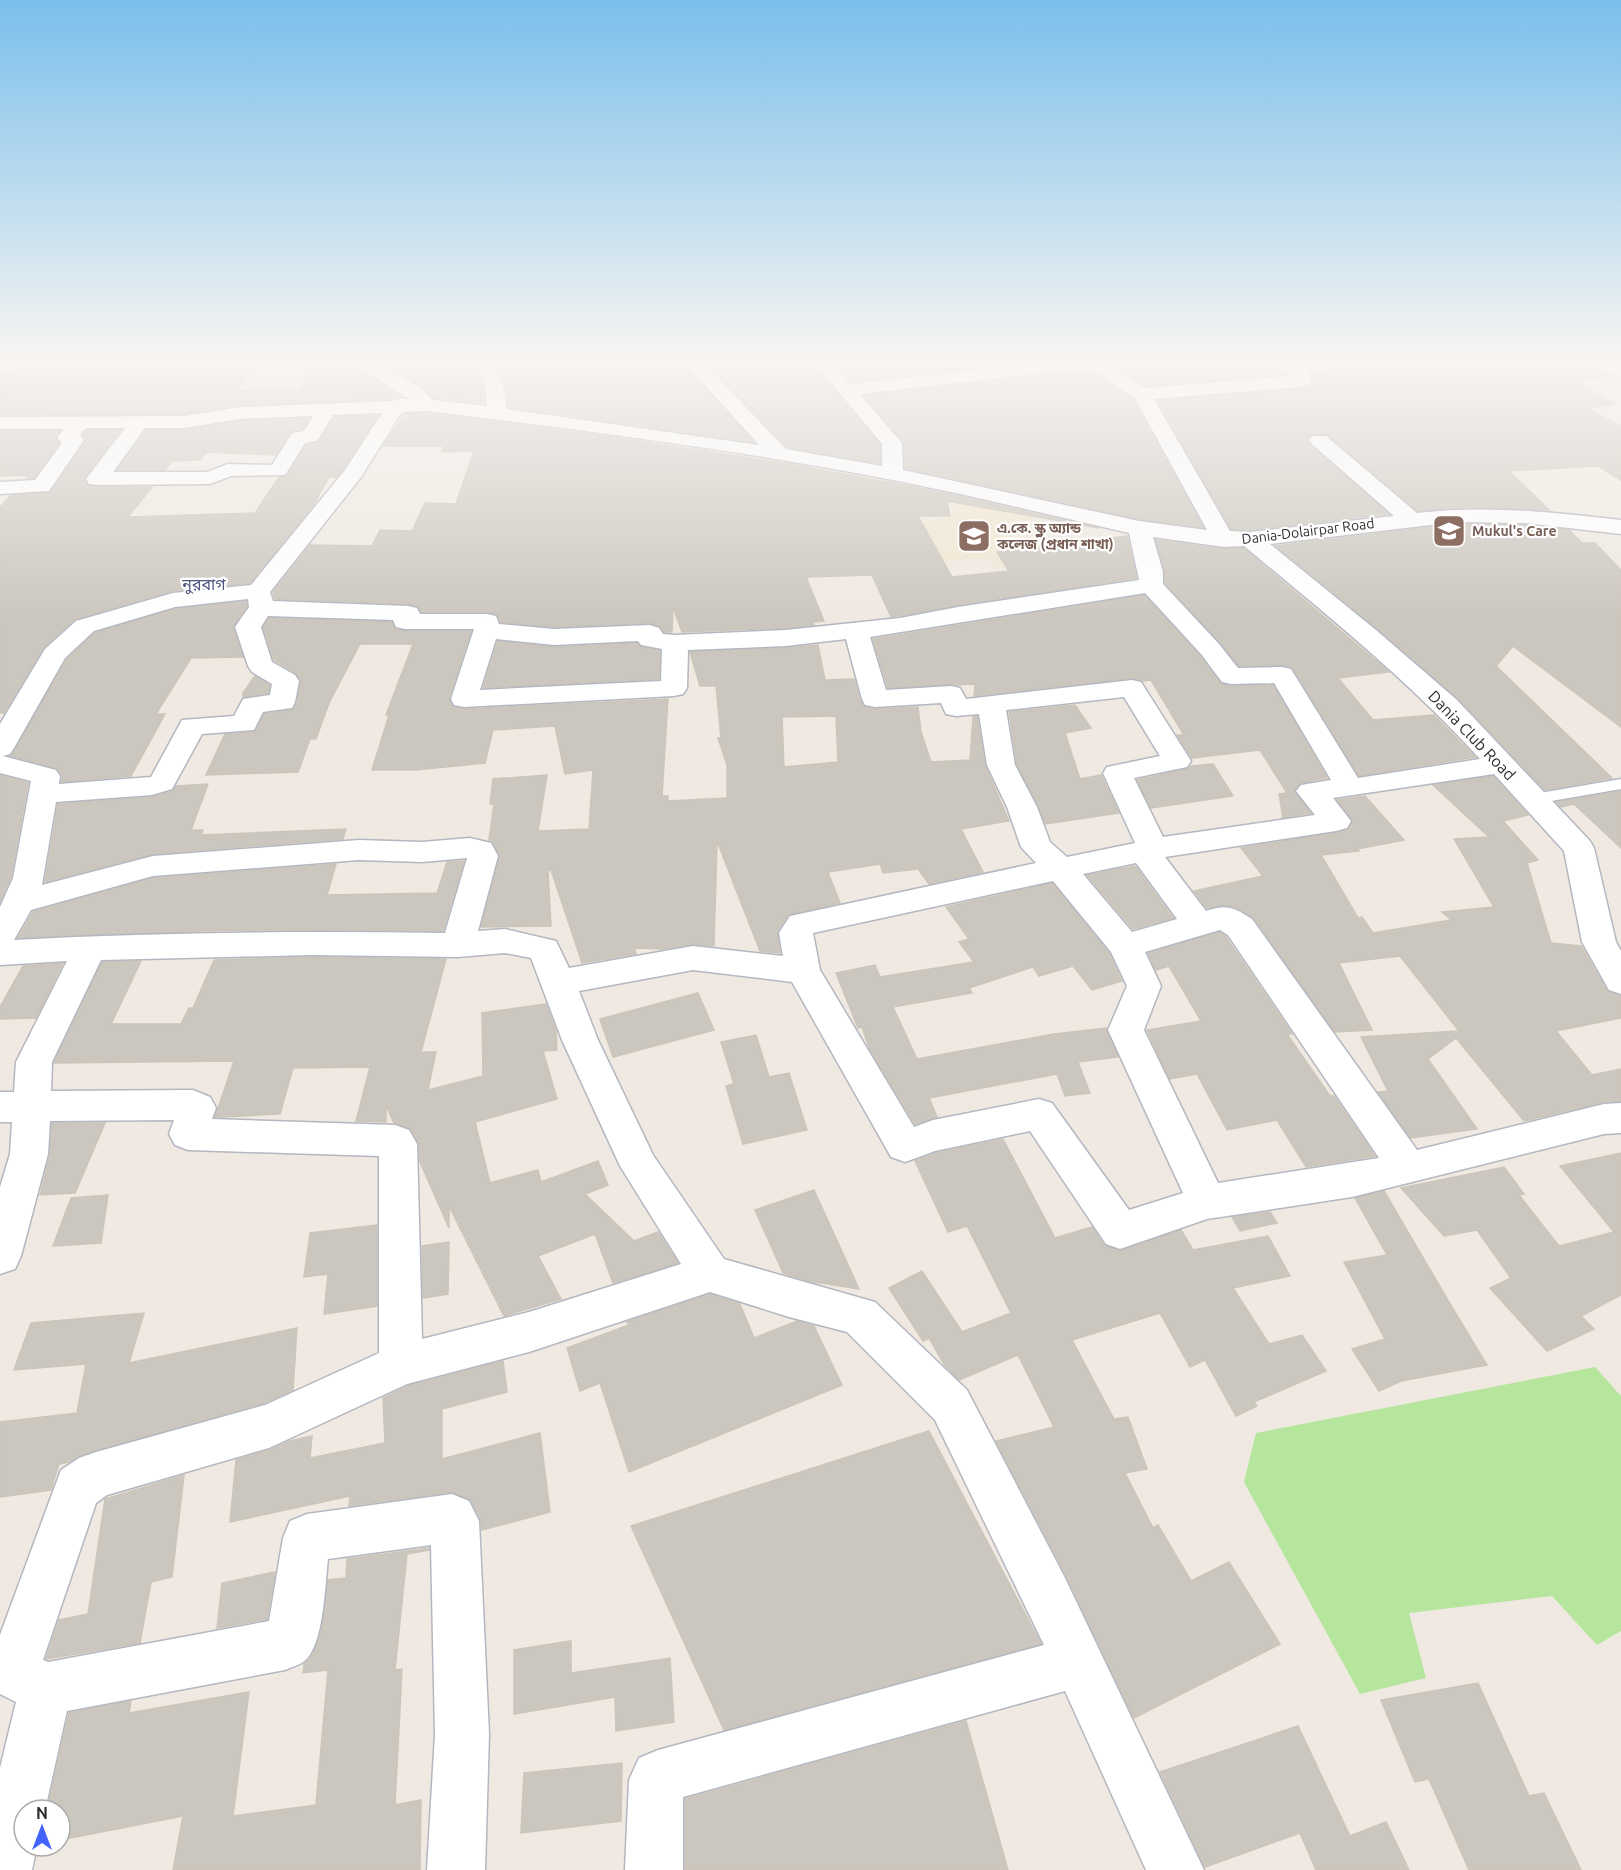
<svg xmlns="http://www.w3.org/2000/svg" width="1621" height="1870" viewBox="0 0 1621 1870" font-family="Ubuntu,'Noto Sans Bengali',sans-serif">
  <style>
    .education { fill: #f0e6d1 }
    .green { fill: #b6e59e }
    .building { fill: #cbc7bf; stroke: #cbc5ba; stroke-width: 1.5; fill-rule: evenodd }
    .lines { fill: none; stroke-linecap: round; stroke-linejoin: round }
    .service-casing { stroke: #b4b7c1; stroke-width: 3 }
    .minor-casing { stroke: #b4b7c1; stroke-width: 3 }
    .service { fill: #fff; fill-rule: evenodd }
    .minor { fill: #fff; fill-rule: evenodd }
    .labels { text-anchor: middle; stroke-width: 4.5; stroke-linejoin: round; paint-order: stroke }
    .far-education-label { font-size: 14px; font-weight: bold; fill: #785e54; stroke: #fff; text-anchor: start }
    .far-street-label { font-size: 14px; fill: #2e2e2e; stroke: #fff }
    .far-quarter-label { font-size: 16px; fill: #4d5680; stroke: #fff }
    .street-label { font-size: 16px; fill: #2e2e2e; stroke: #fff }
  </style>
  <rect width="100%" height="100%" fill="#efe9e1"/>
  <polygon class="education" points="953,490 1048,509 1023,523 1060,544 1073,559 997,569 986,558 914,564 896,528 951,516 955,503"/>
  <polygon class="green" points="1595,1367 1621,1396 1621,1631 1597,1645 1552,1596 1409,1613 1426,1678 1360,1694 1244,1482 1256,1433"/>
  <g class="building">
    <polygon points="27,359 261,359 238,390 299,390 312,369 350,359 362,371 400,396 393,399 240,405 184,414 0,415 0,373 12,373"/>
    <polygon points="377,359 471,359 483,386 484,403 434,398 420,385"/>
    <polygon points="494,359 602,359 602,361 679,359 753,442 509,407 505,384"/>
    <polygon points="703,359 809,359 880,445 880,463 787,447"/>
    <polygon points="833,359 1053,359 852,382"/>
    <polygon points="1105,359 1291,359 1281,366 1286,374 1147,386"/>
    <polygon points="1405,359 1581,359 1585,365 1613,376 1572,381 1616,404 1587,408 1621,426 1621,480 1598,466 1509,471 1549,510 1468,507 1418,511 1327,434 1312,434 1307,440 1311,446 1389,514 1250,530 1231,529 1158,401 1301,389 1312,385 1314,379 1310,373 1394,366 1402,364"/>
    <polygon points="1078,371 1093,372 1132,399 1203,527 1139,519 905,468 904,442 864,396"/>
    <polygon points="427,413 606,436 784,463 931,490 1099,528 947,501 950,516 918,516 952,577 1009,571 997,552 1127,536 1136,578 891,617 872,575 806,577 824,621 813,622 814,625 786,628 682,632 673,607 672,632 664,632 660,626 650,623 554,627 501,622 496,614 487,612 421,612 417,606 408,604 275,599 273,592 310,545 372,546 380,530 412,531 425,503 456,504 474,451 441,452 444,446 383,446 405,414"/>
    <polygon points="378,415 343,469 337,477 329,477 312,507 250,583 172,591 75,619 43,648 4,713 0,713 0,507 10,496 51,492 86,441 83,435 87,430 120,430 84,478 87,485 97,487 152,487 128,517 255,513 279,477 287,476 306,445 319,442 334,417"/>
    <polygon points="309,418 303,429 290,432 276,455 206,452 200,460 172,461 165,470 117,470 146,430 184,430 240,421"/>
    <polygon points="0,431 59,431 55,438 59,443 34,478 26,478 28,475 0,476"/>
    <polygon points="1456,524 1525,525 1569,530 1582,543 1595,543 1621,570 1621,727 1513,646 1496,666 1612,778 1545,790 1458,698 1377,628 1276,546"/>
    <polygon points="1156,540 1224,549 1243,548 1389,672 1338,678 1373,720 1434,715 1475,757 1359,776 1293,668 1282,665 1239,666 1165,583 1165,571"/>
    <polygon points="1144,595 1199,655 1220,683 1231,686 1273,685 1327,778 1301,783 1294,790 1311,813 1281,818 1283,817 1279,794 1287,793 1260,750 1192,758 1177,735 1184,735 1151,680 1143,681 1132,678 974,696 975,684 888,688 873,639"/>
    <polygon points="246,601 247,606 233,628 243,657 191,658 156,714 165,714 131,776 62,782 62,775 57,768 11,756 67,659 95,633 175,609"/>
    <path d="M269 618 392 622 396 629 405 631H471L449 698 454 707 464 709 668 699 662 796H668V801L727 798V765L718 738H721L716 686H700L690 652 786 648 818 645 825 680 854 679 860 700 865 707 875 709 918 707 921 732 931 762 970 760 973 717 977 716 985 765 1009 821 961 829 983 872 929 884 918 869 883 873 880 864 828 872 840 903 788 915 777 932 780 953 760 951 717 841 714 946 693 944 662 949 635 948 636 954 582 963 551 870 548 871 551 926 481 927 500 857 493 842 489 840 494 804H490L493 779 547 775 538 831 589 829 593 770 565 774 555 726 493 730 485 763 415 770H372L389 715H386L413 644H360L329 703 316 739H310L298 772 206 775 225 734 254 732 264 714 292 710 297 703 301 680 296 673 274 660 263 627ZM836 716 838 762 784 767 782 717Z"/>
    <polygon points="498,641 554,647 637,643 641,647 660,651 659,679 483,688"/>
    <polygon points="255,676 270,685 268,693 243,697 243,693"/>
    <polygon points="1075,705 1091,728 1065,733 1080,779 1101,775 1119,813 1046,824 1017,764 1009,712"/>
    <polygon points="1213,764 1233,796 1151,808 1137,780 1187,769 1191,766"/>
    <polygon points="0,775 28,783 11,877 0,902"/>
    <polygon points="1493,776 1528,815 1503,821 1538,860 1527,863 1551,943 1581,946 1607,991 1621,996 1621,1018 1556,1031 1592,1075 1621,1069 1621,1101 1603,1102 1524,1121 1456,1038 1428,1059 1477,1129 1411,1138 1378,1092 1388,1091 1361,1037 1459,1031 1400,956 1339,963 1372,1030 1335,1032 1254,918 1230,906 1207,908 1194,891 1263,876 1241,848 1348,830 1353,821 1337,800 1365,796 1404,840 1357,849 1359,851 1321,855 1358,918 1362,917 1373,933 1451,920 1442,912 1494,907 1454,839 1489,837 1433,785"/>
    <polygon points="208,784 191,830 203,830 201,835 346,829 343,839 153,854 45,882 58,804 152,797 173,791 176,786"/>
    <polygon points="1621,791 1621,848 1574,804 1561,807 1557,802"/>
    <polygon points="464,861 443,931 229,930 18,938 33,912 153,878 336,864 327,895 437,893 447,862"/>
    <polygon points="1135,866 1173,918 1133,929 1087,875"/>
    <polygon points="1052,883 1109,953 1122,981 1092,990 1073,966 1039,976 1033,967 969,988 972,993 893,1007 917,1059 1054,1034 1106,1028 1118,1057 1078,1062 1090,1093 1065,1096 1057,1074 929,1098 937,1117 915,1124 869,1048 862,1027 858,1028 836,973 875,965 880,977 974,962 959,942 969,939 946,907"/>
    <polygon points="1220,932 1226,937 1292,1034 1287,1034 1330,1096 1334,1096 1375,1156 1306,1167 1277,1120 1227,1130 1197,1074 1170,1079 1147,1030 1201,1021 1169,966 1156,970 1148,953"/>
    <polygon points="313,957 446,959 421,1052 436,1052 428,1090 483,1076 482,1013 546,1004 556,1031 557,1050 543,1051 557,1099 475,1122 490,1183 538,1170 541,1182 598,1161 608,1185 585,1194 634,1241 658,1232 678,1263 613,1283 595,1234 538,1256 561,1299 504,1316 449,1206 449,1228 420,1162 419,1144 411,1129 394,1123 386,1106 386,1122 356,1121 370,1067 293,1068 280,1114 223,1117 215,1117 234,1061 54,1063 102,962 141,961 111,1024 181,1024 189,1008 193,1008 214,960"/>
    <polygon points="63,963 36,1018 0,1019 0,1007 23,966"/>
    <polygon points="698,993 714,1030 613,1057 600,1019"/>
    <polygon points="756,1035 769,1077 789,1073 807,1130 743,1144 726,1086 734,1084 721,1042"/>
    <polygon points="52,1123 105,1123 75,1193 40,1195 50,1155"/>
    <polygon points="1003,1139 1055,1238 1092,1227 1104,1245 1121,1251 1181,1230 1193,1250 1268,1236 1290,1276 1233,1288 1269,1344 1302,1335 1326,1371 1254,1402 1257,1406 1236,1416 1205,1360 1190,1367 1160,1313 1072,1340 1114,1419 1128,1417 1147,1469 1125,1473 1153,1528 1158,1525 1191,1581 1229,1562 1280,1644 1134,1718 1067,1577 996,1441 1054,1427 1018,1355 959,1380 944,1364 929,1338 923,1341 889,1288 922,1271 962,1332 1011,1313 967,1226 948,1232 915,1161 936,1153"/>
    <polygon points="1621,1153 1621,1295 1581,1316 1594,1329 1547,1351 1490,1288 1511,1278 1477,1230 1444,1236 1401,1188 1504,1167 1524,1194 1519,1195 1559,1246 1614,1232 1560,1166"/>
    <polygon points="814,1190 859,1289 808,1281 783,1273 755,1210"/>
    <polygon points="1384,1191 1456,1314 1487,1365 1401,1381 1379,1391 1352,1349 1385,1339 1344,1262 1387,1255 1355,1198"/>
    <polygon points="108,1195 101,1243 53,1246 71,1198"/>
    <polygon points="1270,1212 1277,1223 1240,1231 1232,1217"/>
    <polygon points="377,1225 377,1306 324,1314 328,1274 304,1277 310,1233"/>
    <polygon points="449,1242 448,1294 423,1298 422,1246"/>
    <polygon points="710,1294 740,1304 754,1338 797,1321 814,1326 842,1385 629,1472 600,1383 580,1391 567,1348 629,1325 627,1322"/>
    <polygon points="144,1313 129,1363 297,1328 293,1390 264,1403 78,1456 69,1462 59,1464 51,1490 0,1497 0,1422 77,1413 86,1364 14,1370 31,1323"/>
    <polygon points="503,1361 507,1392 442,1409 442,1459 540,1433 550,1512 482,1530 481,1520 471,1500 452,1492 349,1506 350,1496 230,1522 236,1460 270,1450 290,1441 312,1436 310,1458 385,1443 383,1398 408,1386"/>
    <polygon points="929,1431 1041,1644 724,1730 631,1526"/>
    <polygon points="184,1475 172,1577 151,1582 140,1643 46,1659 59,1620 88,1614 105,1499"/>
    <polygon points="429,1548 429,1550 407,1554 395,1670 402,1669 395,1805 421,1800 420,1870 173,1870 183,1816 60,1840 60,1810 47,1810 69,1713 131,1701 129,1713 249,1692 233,1816 316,1805 328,1670 303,1673 304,1664 311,1657 320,1636 328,1580 346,1578 347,1559"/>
    <polygon points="275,1572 267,1619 217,1628 222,1583"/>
    <polygon points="571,1641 571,1673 670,1658 674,1722 616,1731 615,1697 514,1714 514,1650"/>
    <polygon points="1478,1683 1529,1796 1544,1793 1581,1870 1469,1870 1429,1779 1415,1782 1381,1700"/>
    <polygon points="966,1721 1008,1870 685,1870 685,1799"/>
    <polygon points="1298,1726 1350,1836 1386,1822 1409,1870 1316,1870 1300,1833 1205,1867 1160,1772"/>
    <polygon points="622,1763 621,1821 521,1833 524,1773"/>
  </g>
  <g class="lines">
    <g class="service-casing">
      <polygon id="service" points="1621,779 1621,789 1534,804 1526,799 1534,794"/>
    </g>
    <g class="minor-casing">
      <g id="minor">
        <path d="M352 359H373L419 387 433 400 487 406 485 385 473 359H491L503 385 507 409 759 445 681 359H700L786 449 882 466V444L811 359H830L851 384 1073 359 1104 361 1146 388 1290 376 1283 367 1286 363 1292 361 1403 359 1400 363 1394 364 1306 371 1312 380 1310 384 1301 387 1154 399 1230 531 1250 532 1394 516 1312 444 1309 440 1312 436H1326L1417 513C1486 505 1552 512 1621 520V534L1525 523 1456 522 1270 544 1376 630 1457 700 1590 841 1594 848 1616 942 1621 951V994L1609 990 1582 942 1564 851 1494 774 1333 798 1351 821 1347 828 1336 831 1165 857 1206 911C1227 904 1233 907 1252 919L1417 1150 1604 1104 1621 1103V1133L1604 1134 1352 1197 1207 1219 1120 1249 1106 1244 1030 1131 935 1151 905 1162 891 1157 792 982 693 970 579 991 598 1040 653 1155 724 1259 875 1302 967 1390 1065 1578 1204 1870H1146L1065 1691 683 1797V1870H625L629 1780 639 1758 658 1750 1044 1645 935 1420 847 1332 789 1317 710 1292 529 1352 407 1384 269 1448 107 1495 96 1503 43 1660 48 1662 269 1621 283 1538 290 1521 307 1514 452 1494 469 1501 479 1521 489 1734 485 1870H427L435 1734 431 1545 328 1559C325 1585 324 1635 309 1656 304 1664 294 1666 285 1670L67 1711 45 1810H24V1846H37L32 1870H0V1768L16 1702 0 1694V1635L61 1470 79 1458 96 1452 265 1405 379 1353V1156L188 1150 175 1145 169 1134 174 1120 50 1121 48 1154 21 1256 15 1269 0 1274V1187L10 1154 12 1122H0V1092H14L16 1062 67 961 0 965V907L13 878 31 781 0 773V724L45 649 76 621 173 593 251 585 345 470 382 413 333 415 317 441 305 443 285 475 231 476 210 484 97 485 89 484 86 479 125 428H86L80 435 84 440 49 491 0 494V482L35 480 62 443 57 438 64 429H0V417L184 416 240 407 393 401 401 398 411 400 363 369ZM1078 369 1094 370 1134 397 1207 530 1139 521 903 470 902 443 860 394ZM427 411C586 430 746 451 903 482 978 497 1054 516 1129 533L1139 580 958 607 900 618 786 630 675 635 663 634 659 628 650 625 554 629 499 624 496 616 487 614H420L417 608 408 606 273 601 270 592 361 477 400 415 404 412ZM313 416 304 431 292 433 272 465 228 464 207 472H113L145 428H184L240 419ZM1153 537 1224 547 1244 546C1326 614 1408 680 1480 759L1358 778 1291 669 1282 667 1238 668 1219 644 1163 584V572ZM1145 593 1201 654 1222 682 1231 684 1274 683 1331 780 1301 785 1296 791 1315 815 1163 837 1134 778 1187 767 1191 761 1141 682 1132 680 966 699 960 688 951 686 886 690 870 637ZM248 599 249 607 235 627 248 666 252 672 272 684 270 695 243 699 234 716 182 720 151 777 59 784 60 776 56 770 3 756 10 754 14 748 65 658 94 631 175 607ZM268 616 393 620 396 627 405 629H474L451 699 454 705 464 707 674 696 683 694 687 688 688 650 786 646 846 639 862 699 865 705 875 707 941 703 946 714 956 716 979 714 987 765 1007 807 1021 847 1036 863 790 916 779 933 783 956 693 946 569 968 556 941 505 929 478 931 498 856 491 843 470 838 422 842 359 840 153 856 42 885 56 802 152 795 172 789 202 734 254 730 263 712 292 708 295 702 299 681 295 675 272 662 261 627ZM496 639 554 645 638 641 641 645 662 649 661 681 480 690ZM1124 697 1160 756 1107 767 1103 773 1135 843 1067 857 1050 842 1037 807 1015 765 1006 710ZM467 858 445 933C301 931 158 932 14 940L31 910 153 876 359 860 422 862ZM1136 863 1177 919 1132 932 1083 874ZM1053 881 1111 952 1127 986 1108 1030 1183 1193 1129 1210 1052 1103 1039 1099 933 1120 914 1127 820 970 813 933ZM1220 930 1228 935 1379 1158 1218 1183 1144 1030 1161 986 1145 952ZM505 953 531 958 562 1040 620 1166 681 1264 529 1312 422 1339 417 1144 409 1130 395 1125 212 1119 216 1108 210 1097 193 1090 51 1091 52 1062 101 960 313 955 458 957Z"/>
        <polygon points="1583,359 1608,359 1621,364 1621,377 1586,363"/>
      </g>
    </g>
    <use href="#service" class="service"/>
    <use href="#minor" class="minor"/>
  </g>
  <linearGradient id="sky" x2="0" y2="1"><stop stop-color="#7abfeb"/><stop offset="0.58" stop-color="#f8f5f2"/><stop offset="1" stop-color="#f8f5f2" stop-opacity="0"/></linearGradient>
  <rect width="1621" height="621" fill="url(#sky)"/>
  <defs>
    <g id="university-square" transform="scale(1.725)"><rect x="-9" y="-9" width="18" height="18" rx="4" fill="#8d6e63" stroke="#fff"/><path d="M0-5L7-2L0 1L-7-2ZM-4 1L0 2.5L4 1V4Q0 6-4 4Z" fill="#fff"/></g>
  </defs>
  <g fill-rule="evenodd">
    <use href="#university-square" x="1449" y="531"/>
    <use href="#university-square" x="974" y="536"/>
  </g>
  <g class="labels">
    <g class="far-education-label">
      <text x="997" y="533">এ.কে. স্কুল অ্যান্ড<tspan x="997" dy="16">কলেজ (প্রধান শাখা)</tspan></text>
      <text x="1472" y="536">Mukul's Care</text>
    </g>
    <g class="far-street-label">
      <text transform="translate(1308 531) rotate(-7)" y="5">Dania-Dolairpar Road</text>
    </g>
    <g class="far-quarter-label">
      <text x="204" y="590">নুরবাগ</text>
    </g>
    <g class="street-label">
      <text transform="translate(1472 735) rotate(46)" y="6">Dania Club Road</text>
    </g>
  </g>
  <g transform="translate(42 1828)"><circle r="28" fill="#ffffff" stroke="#ababab" stroke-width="1.5"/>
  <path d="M0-4.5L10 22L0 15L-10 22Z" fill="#4264fb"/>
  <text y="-9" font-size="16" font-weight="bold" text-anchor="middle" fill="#2e2e2e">N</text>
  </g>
</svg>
